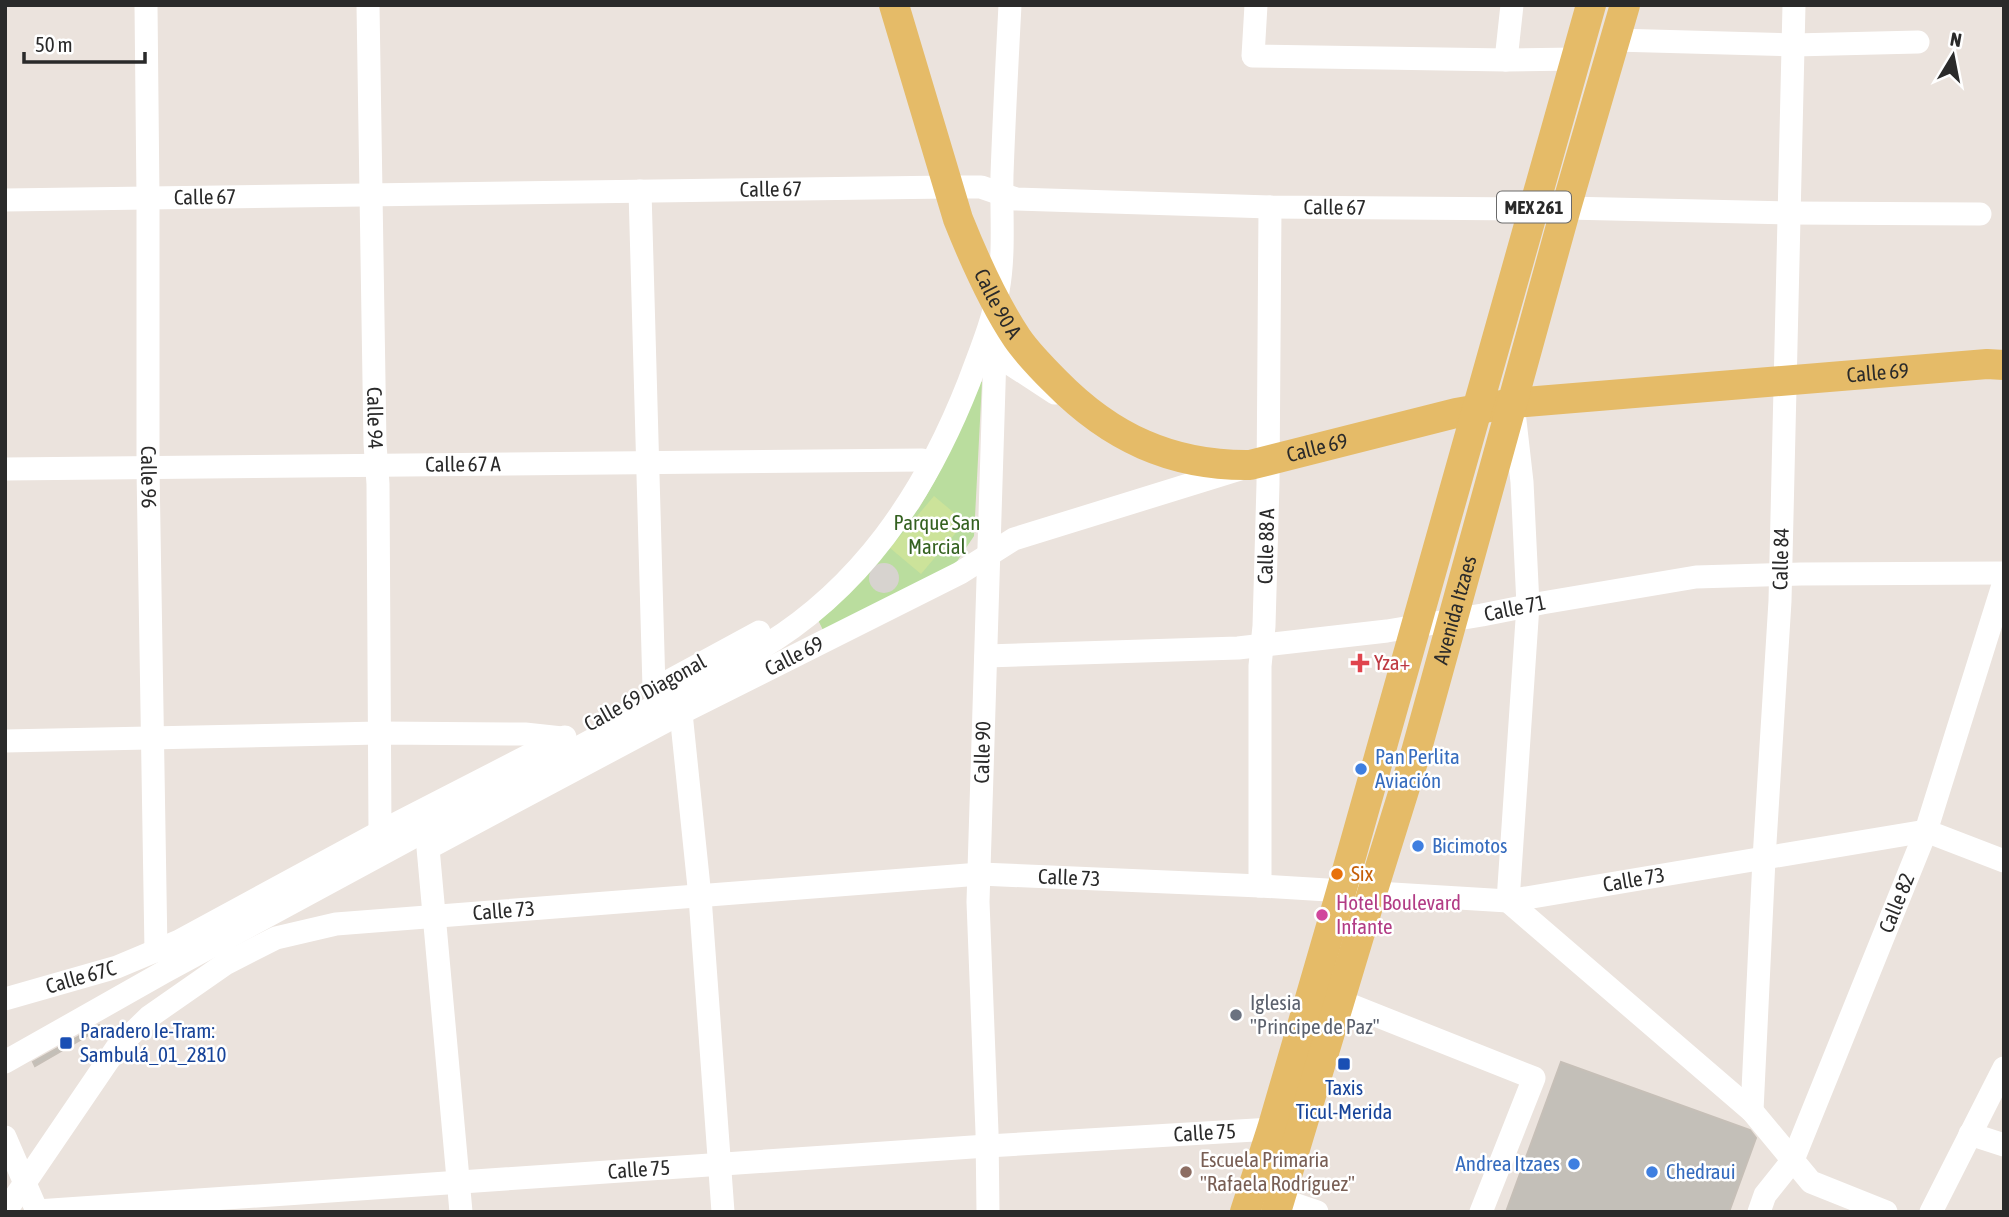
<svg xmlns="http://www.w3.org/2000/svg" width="2009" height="1217" viewBox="0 0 2009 1217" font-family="'Asap Condensed',sans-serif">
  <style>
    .green { fill: #badd9e }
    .pitch { fill: #cce39a }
    .plaza { fill: #d7d3cf }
    .building { fill: #c3bfb8; stroke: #c6bfb7; stroke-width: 2 }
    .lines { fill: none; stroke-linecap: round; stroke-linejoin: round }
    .minor { stroke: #fff; stroke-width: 23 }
    .major { stroke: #e5bb68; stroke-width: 30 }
    .health-dot { fill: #e0444e; stroke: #fff; stroke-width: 2.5 }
    .shop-dot { fill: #3f7fe0; stroke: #fff; stroke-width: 2.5 }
    .food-dot { fill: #e8710a; stroke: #fff; stroke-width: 2.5 }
    .hotel-dot { fill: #d1479c; stroke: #fff; stroke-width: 2.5 }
    .worship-dot { fill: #6b7280; stroke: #fff; stroke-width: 2.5 }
    .transit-dot { fill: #1a4fb4; stroke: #fff; stroke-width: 2.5 }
    .education-dot { fill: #8d6e63; stroke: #fff; stroke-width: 2.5 }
    .labels { text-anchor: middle; stroke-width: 5; stroke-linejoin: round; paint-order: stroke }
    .shield { fill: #fff; stroke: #6a6a6a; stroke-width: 2 }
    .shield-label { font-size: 19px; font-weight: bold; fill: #2a2a2a }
    .street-label { font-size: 21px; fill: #2a2a2a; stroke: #fff }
    .park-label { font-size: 21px; fill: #346120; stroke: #fff }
    .health-label { font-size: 21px; fill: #be3a42; stroke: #fff; text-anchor: start }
    .shop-label { font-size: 21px; fill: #366cbe; stroke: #fff; text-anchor: start }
    .food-label { font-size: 21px; fill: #c56008; stroke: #fff; text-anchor: start }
    .hotel-label { font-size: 21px; fill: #b23c85; stroke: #fff; text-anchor: start }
    .worship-label { font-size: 21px; fill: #5b616d; stroke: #fff; text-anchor: start }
    .transit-label { font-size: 21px; fill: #164399; stroke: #fff; text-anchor: start }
    .education-label { font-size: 21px; fill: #785e54; stroke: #fff; text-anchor: start }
  </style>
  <rect width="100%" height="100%" fill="#ebe3dd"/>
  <path class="green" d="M980 381 982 382 974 536 956 563 823 630 818 620 919 508C944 468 962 425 980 381Z"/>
  <polygon class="pitch" points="934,496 965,522 921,574 890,548"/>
  <circle class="plaza" cx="884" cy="578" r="15"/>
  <g class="building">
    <polygon points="99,1025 101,1028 35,1066 33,1062"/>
    <polygon points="1561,1062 1750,1130 1756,1138 1729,1212 1506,1212"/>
  </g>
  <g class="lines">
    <g class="minor">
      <path id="s1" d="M146 5 148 198V469L156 951"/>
      <path id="s2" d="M368 5 375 444 378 484 380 832"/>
      <polyline points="1256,5 1253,56 1506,60 1575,59"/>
      <polyline points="1615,40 1794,45 1918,42"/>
      <polyline points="1506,60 1512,5"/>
      <polyline points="640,191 654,688"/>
      <path id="s3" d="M5 200 949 187H981L1016 199 1270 207 1534 209"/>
      <polyline points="1566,208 1788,213 1980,214"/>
      <polyline points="995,354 1055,393"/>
      <path id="s4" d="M5 469 922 460"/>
      <path id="s5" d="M986 656 1238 648 1387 631 1482 615 1542 603 1696 577 1801 574 2004 573"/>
      <polyline points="654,689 759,632"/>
      <polyline points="681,713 700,897 723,1212"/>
      <polyline points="5,741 379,733 525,734 562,738"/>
      <path id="s6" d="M1260 886V666L1264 626 1268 484 1270 207"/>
      <polyline points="1508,901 1528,605 1522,482 1514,412"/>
      <polyline points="1508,901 1752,1111 1811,1182 1886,1212"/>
      <path id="s7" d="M5 999 117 967 179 941 380 832 565 737"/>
      <polyline points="1340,1001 1534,1078 1481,1212"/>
      <path d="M5 1062 164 972 753 653C860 592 925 494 969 382 980 352 993 322 998 291 1005 253 1001 213 1002 175 1004 118 1007 62 1010 5"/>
      <path id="s8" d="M1752 1111 1764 859 1780 601 1794 5"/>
      <polyline points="1970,1134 2004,1145"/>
      <path id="s9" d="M5 1137 37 1211 987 1146 1272 1129"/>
      <polyline points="1267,1195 1317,1212"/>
      <path id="s10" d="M5 1212 116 1049 149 1017 225 964 276 938 336 924 980 874 1260 886 1508 901 1926 831 2004 861"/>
      <path id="s11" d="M461 1212 428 848 681 713 960 573 1014 539 1240 469"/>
      <path id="s12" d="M988 1212 987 1132 978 902 995 354 993 330"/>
      <path id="s13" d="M1759 1212 1765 1195 1793 1160 1926 831 2004 582"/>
      <polyline points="1931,1212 2004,1068"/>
    </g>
    <g class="major">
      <path id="s14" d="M894 5 958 219C974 259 993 302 1017 338 1028 354 1042 368 1056 382 1110 437 1171 466 1250 465L1456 413 1513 403 1987 364 2004 365"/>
      <polyline points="1245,1212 1272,1129 1341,892 1591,5"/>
      <path id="s15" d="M1276 1212 1372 893 1416 752 1566 208 1625 5"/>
    </g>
  </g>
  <path class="health-dot" d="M1356.5 652.5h7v7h7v7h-7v7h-7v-7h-7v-7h7z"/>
  <g class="shop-dot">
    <circle cx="1361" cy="769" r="7"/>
    <circle cx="1418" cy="846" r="7"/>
    <circle cx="1574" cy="1164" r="7"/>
    <circle cx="1652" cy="1172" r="7"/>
  </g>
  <circle class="food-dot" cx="1337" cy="874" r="7"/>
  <circle class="hotel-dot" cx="1322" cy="915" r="7"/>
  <circle class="worship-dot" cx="1236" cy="1015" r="7"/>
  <g class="transit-dot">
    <rect x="59" y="1036" width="14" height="14" rx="3.5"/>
    <rect x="1337" y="1057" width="14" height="14" rx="3.5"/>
  </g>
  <circle class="education-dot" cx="1186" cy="1172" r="7"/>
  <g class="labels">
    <rect class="shield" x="1497" y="191.5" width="74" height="31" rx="5"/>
    <g class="shield-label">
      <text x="1534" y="214">MEX 261</text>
    </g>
    <g class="street-label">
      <text dy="7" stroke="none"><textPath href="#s3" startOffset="766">Calle 67</textPath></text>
      <text dy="7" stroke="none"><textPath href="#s3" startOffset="200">Calle 67</textPath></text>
      <text dy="7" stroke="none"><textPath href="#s3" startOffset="1332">Calle 67</textPath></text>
      <text dy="7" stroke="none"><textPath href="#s14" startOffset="317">Calle 90 A</textPath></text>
      <text dy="7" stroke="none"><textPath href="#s14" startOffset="1269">Calle 69</textPath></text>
      <text dy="7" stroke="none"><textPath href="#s2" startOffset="413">Calle 94</textPath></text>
      <text dy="7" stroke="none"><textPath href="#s14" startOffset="702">Calle 69</textPath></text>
      <text dy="7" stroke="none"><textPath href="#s4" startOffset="458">Calle 67 A</textPath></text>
      <text dy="7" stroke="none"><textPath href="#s1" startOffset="472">Calle 96</textPath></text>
      <text dy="7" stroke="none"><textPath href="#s6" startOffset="340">Calle 88 A</textPath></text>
      <text dy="7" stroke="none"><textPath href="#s8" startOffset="553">Calle 84</textPath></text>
      <text dy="7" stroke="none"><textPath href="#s5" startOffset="532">Calle 71</textPath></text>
      <text dy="7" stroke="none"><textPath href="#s15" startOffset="628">Avenida Itzaes</textPath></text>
      <text dy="7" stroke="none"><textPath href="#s11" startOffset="779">Calle 69</textPath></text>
      <text transform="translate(645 693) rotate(-29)" y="7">Calle 69 Diagonal</text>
      <text dy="7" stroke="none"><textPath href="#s12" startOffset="460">Calle 90</textPath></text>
      <text dy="7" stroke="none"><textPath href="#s10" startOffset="1190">Calle 73</textPath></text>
      <text dy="7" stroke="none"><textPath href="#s10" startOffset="1757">Calle 73</textPath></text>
      <text dy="7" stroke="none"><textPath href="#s13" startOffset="340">Calle 82</textPath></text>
      <text dy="7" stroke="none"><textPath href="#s10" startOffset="623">Calle 73</textPath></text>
      <text dy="7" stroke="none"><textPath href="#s7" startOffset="79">Calle 67C</textPath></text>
      <text dy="7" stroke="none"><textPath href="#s9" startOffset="1251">Calle 75</textPath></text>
      <text dy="7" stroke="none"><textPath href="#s9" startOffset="684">Calle 75</textPath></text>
    </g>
    <g class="park-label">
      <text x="937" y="530">Parque San<tspan x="937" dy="24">Marcial</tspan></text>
    </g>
    <g class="health-label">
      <text x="1374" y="670">Yza+</text>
    </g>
    <g class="shop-label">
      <text x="1375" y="764">Pan Perlita<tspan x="1375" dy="24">Aviación</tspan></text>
      <text x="1432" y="853">Bicimotos</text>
      <text x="1560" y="1171" text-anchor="end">Andrea Itzaes</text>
      <text x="1666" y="1179">Chedraui</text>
    </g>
    <g class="food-label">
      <text x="1351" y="881">Six</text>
    </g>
    <g class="hotel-label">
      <text x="1336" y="910">Hotel Boulevard<tspan x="1336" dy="24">Infante</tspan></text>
    </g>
    <g class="worship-label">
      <text x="1250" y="1010">Iglesia<tspan x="1250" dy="24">"Principe de Paz"</tspan></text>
    </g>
    <g class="transit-label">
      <text x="80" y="1038">Paradero Ie-Tram:<tspan x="80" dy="24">Sambulá_01_2810</tspan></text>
      <text x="1344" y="1095" text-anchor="middle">Taxis<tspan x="1344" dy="24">Ticul-Merida</tspan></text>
    </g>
    <g class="education-label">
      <text x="1200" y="1167">Escuela Primaria<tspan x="1200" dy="24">"Rafaela Rodríguez"</tspan></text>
    </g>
  </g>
  <rect width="2009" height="1217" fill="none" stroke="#2a2a2a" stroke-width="14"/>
  <g transform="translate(1953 56) rotate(10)" stroke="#ffffff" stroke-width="5" paint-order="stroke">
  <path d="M0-5L12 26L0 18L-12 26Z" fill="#2a2a2a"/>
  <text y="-10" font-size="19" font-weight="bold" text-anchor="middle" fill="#2a2a2a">N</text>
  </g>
  <path d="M24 52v10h121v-10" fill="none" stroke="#2a2a2a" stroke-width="3.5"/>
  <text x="35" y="52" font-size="21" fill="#2a2a2a" stroke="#ffffff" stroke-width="5" paint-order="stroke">50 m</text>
</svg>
